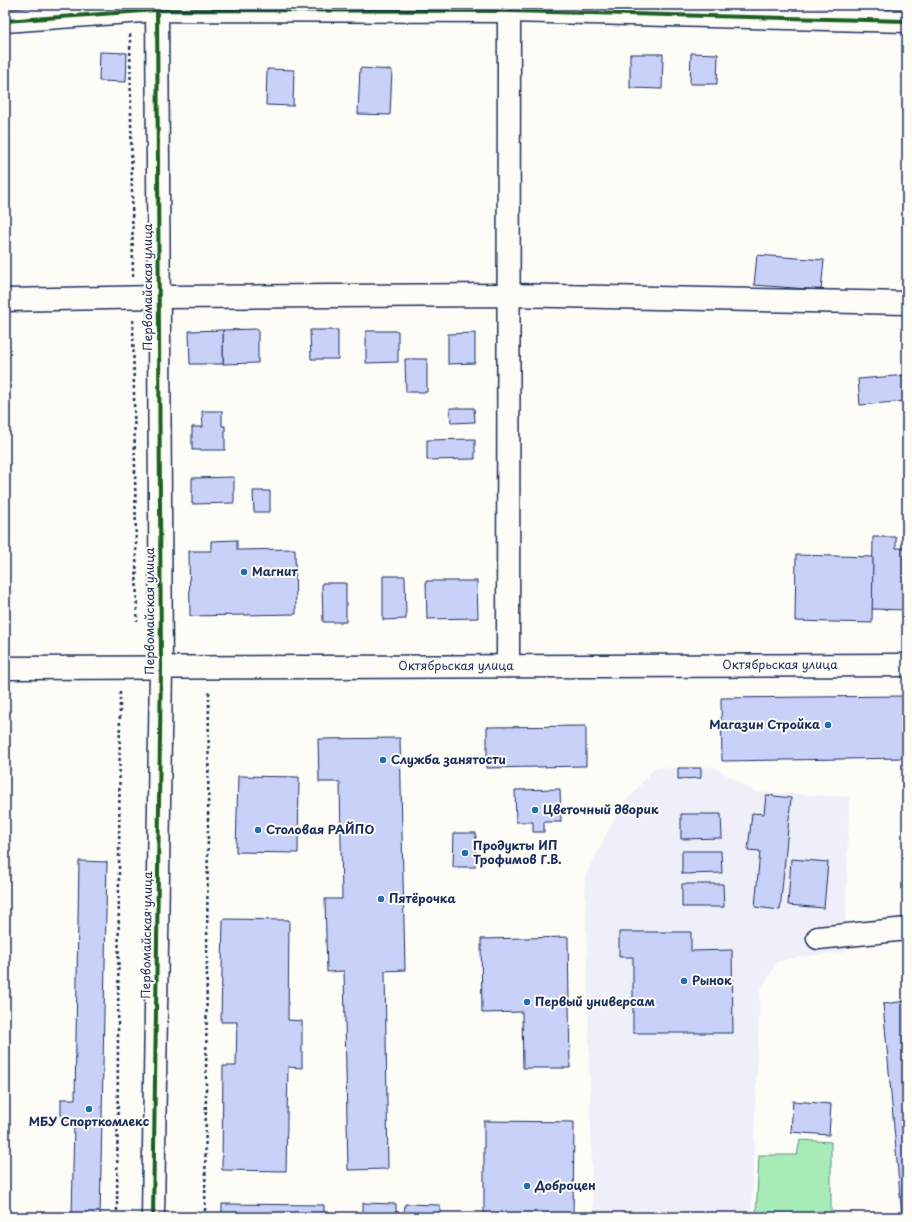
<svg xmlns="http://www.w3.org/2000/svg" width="912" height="1222" viewBox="0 0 912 1222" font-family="'Playpen Sans',sans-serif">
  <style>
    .built { fill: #eeeff8 }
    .green { fill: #a7ecb7; stroke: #618e8a }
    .building { fill: #cad1f9; stroke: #1b2f5e }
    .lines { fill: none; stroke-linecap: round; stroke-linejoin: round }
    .minor-casing { stroke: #1b2f5e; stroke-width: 25 }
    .path { stroke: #1b2f5e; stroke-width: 2.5; stroke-dasharray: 3 3; stroke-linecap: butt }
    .minor { stroke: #fdfcf7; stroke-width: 22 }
    .cycleway-casing { stroke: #fdfcf7; stroke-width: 6 }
    .cycleway { stroke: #1b5e20; stroke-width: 4 }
    .poi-dot { fill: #1f6fb2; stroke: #fdfcf7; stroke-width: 1.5 }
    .labels { text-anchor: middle; stroke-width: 4; stroke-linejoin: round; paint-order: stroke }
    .street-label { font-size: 12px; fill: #1b2f5e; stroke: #fdfcf7 }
    .poi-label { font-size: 12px; font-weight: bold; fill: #1b2f5e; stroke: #fdfcf7; text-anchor: start }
  </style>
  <rect width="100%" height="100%" fill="#fdfcf7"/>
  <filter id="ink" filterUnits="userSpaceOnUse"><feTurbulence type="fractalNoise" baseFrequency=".025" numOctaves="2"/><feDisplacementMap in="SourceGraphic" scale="8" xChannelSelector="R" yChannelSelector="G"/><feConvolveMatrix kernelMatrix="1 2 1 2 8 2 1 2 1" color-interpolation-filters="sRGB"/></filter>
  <g filter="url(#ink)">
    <polygon class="built" points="714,767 755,792 849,797 845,952 798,957 777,962 760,991 751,1217 593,1217 585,876 620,808 655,768"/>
    <polygon class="green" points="800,1140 831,1142 831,1217 756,1217 759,1155 797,1155"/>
    <g class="building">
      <polygon points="100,52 127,53 126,82 99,81"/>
      <polygon points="691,53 718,54 717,84 690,84"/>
      <polygon points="630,54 663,54 662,89 630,88"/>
      <polygon points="360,68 392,70 390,115 358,114"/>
      <polygon points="267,69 294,70 293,106 266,105"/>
      <polygon points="757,255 824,260 821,290 754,285"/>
      <polygon points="258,329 258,363 223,364 223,330"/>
      <polygon points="223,330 223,364 190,364 189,331"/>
      <polygon points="310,330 338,330 338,359 311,359"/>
      <polygon points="366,331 398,331 398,362 366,363"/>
      <polygon points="475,333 475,363 448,364 448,334"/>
      <polygon points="405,359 427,359 427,392 406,392"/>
      <polygon points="907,375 907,401 860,405 858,379"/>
      <polygon points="450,408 474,408 475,422 451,423"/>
      <polygon points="202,411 222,411 222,426 225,426 225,450 192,450 192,427 203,427"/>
      <polygon points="475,439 475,459 427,460 427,440"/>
      <polygon points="234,477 234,503 192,504 192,478"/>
      <polygon points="253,491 270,491 270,512 254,512"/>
      <polygon points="873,537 896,537 896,548 907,548 907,610 872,609"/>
      <polygon points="237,540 237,550 295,549 296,614 190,616 189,551 211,551 211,541"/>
      <polygon points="796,555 873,557 872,623 795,621"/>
      <polygon points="383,576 405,576 406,619 383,620"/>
      <polygon points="426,581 477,581 478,618 427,619"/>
      <polygon points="322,583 346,583 346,622 323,622"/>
      <polygon points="904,696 905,758 722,761 721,698"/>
      <polygon points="586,726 586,766 487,768 487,727"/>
      <polygon points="400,738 405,970 385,971 388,1169 348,1170 344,971 327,972 325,899 342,899 340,782 319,782 318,739"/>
      <polygon points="678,768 701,768 701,778 678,779"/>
      <polygon points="238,776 299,777 298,853 236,852"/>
      <polygon points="560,789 561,822 544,822 544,832 533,832 533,822 516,822 515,790"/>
      <polygon points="766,795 791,798 780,910 755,907 760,851 748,850 752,813 764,814"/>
      <polygon points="681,814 721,814 722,838 681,839"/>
      <polygon points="454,833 476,833 475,867 453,867"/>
      <polygon points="682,851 721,851 722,873 682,874"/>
      <polygon points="791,859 828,862 824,908 788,905"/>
      <polygon points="79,861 107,862 100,1217 72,1217 74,1122 61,1121 61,1099 75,1099"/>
      <polygon points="682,884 723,884 724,907 682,907"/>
      <polygon points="223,919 289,920 288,1020 302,1021 302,1068 288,1067 286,1171 222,1170 223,1066 236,1066 237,1022 221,1022"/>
      <polygon points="619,932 691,932 691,951 732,950 733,1033 633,1033 633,957 619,957"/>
      <polygon points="568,937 570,1068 523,1068 522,1012 482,1013 481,939"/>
      <polygon points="907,1001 907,1217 902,1217 883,1004"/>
      <polygon points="793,1101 831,1104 829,1135 791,1132"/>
      <polygon points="484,1121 574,1122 573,1217 484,1217"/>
      <polygon points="363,1203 396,1204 396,1217 363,1217"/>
      <polygon points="222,1204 324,1205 324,1217 222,1217"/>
      <polygon points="405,1204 440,1205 440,1217 404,1217"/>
    </g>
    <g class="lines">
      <g class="minor-casing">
        <g id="minor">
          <polyline points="5,21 157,10 509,11 907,21"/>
          <polyline points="5,300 158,297 508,295 907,303"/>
          <polyline points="508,666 509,5"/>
          <polyline points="5,668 907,665"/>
          <polyline points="818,938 907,929"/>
          <polyline points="153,1217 161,667 157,5"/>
        </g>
      </g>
      <g class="path">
        <polyline points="130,34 133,277"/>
        <polyline points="133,320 137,621"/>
        <polyline points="117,1217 120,690"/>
        <polyline points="205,1217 209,690"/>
      </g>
      <use href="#minor" class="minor"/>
      <g class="cycleway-casing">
        <g id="cycleway">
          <polyline points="5,21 157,10 509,11 907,21"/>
          <polyline points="153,1217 161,667 157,5"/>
        </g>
      </g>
      <use href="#cycleway" class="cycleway"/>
    </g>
  </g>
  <g class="poi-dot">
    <circle cx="244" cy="572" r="4"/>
    <circle cx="828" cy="725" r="4"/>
    <circle cx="383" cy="760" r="4"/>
    <circle cx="535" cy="810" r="4"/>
    <circle cx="258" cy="830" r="4"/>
    <circle cx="465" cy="853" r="4"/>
    <circle cx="381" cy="899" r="4"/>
    <circle cx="684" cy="981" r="4"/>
    <circle cx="527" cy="1002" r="4"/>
    <circle cx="89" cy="1109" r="4"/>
    <circle cx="527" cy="1186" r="4"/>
  </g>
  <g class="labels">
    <g class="street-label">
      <text transform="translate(148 287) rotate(-90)" y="4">Первомайская улица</text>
      <text transform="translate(150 611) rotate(-90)" y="4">Первомайская улица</text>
      <text x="780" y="669">Октябрьская улица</text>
      <text x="456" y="670">Октябрьская улица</text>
      <text transform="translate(147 935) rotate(-89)" y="4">Первомайская улица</text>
    </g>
    <g class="poi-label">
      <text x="252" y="576">Магнит</text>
      <text x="820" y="729" text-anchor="end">Магазин Стройка</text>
      <text x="391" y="764">Служба занятости</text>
      <text x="543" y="814">Цветочный дворик</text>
      <text x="266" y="834">Столовая РАЙПО</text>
      <text x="473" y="850">Продукты ИП<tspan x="473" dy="14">Трофимов Г.В.</tspan></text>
      <text x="389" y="903">Пятёрочка</text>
      <text x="692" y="985">Рынок</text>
      <text x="535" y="1006">Первый универсам</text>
      <text x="89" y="1126" text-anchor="middle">МБУ Спорткомлекс</text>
      <text x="535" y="1190">Доброцен</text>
    </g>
  </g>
  <rect width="912" height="1222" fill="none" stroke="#fdfcf7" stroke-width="20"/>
  <rect x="10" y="10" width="892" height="1202" fill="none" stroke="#1b2f5e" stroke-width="1.5" filter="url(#ink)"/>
</svg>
